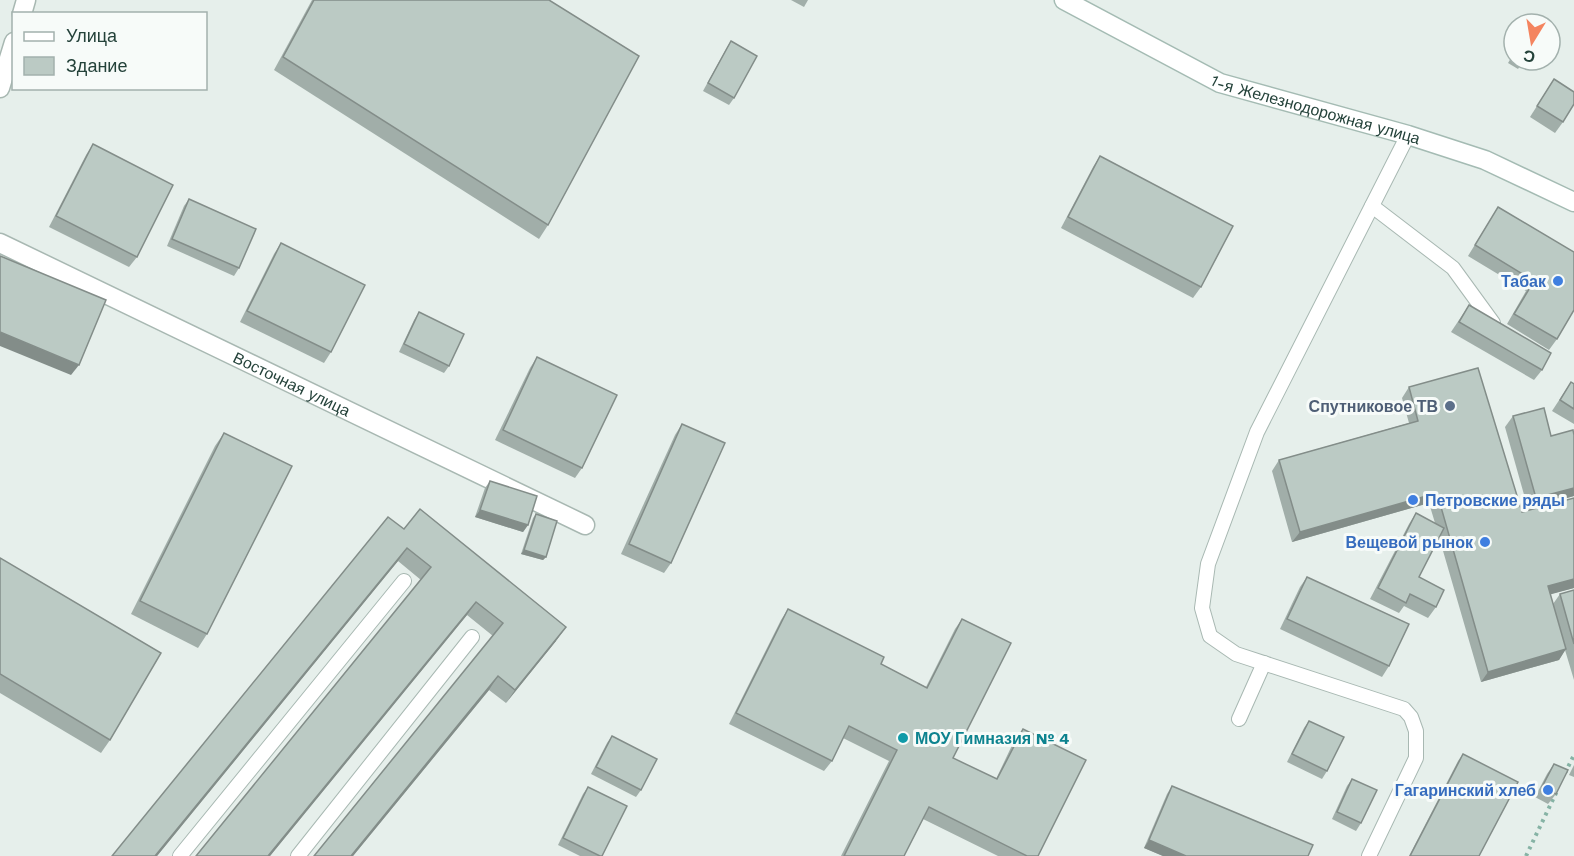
<svg xmlns="http://www.w3.org/2000/svg" width="1574" height="856" viewBox="0 0 1574 856" font-family="'Work Sans',sans-serif">
  <style>
    .lines { fill: none; stroke-linecap: round; stroke-linejoin: round }
    .lane-casing { stroke: #a8b8b2; stroke-width: 16 }
    .street-casing { stroke: #a8b8b2; stroke-width: 21 }
    .secondary-casing { stroke: #a4bbb3; stroke-width: 21 }
    .path { stroke: #86b3a5; stroke-width: 4; stroke-dasharray: 3 4.5; stroke-linecap: butt }
    .lane { stroke: #fff; stroke-width: 14 }
    .street { stroke: #fff; stroke-width: 18 }
    .secondary { stroke: #fff; stroke-width: 18 }
    .wall { fill: #a1aea9 }
    .shaded-wall { fill: #838d89 }
    .building { fill: #bbcac4; stroke: #838d89; stroke-width: 1.5 }
    .shop-dot { fill: #3f7fe0; stroke: #f7fbf9; stroke-width: 2 }
    .service-dot { fill: #5c6f8a; stroke: #f7fbf9; stroke-width: 2 }
    .culture-dot { fill: #0f9aa8; stroke: #f7fbf9; stroke-width: 2 }
    .labels { text-anchor: middle; stroke-width: 6; stroke-linejoin: round; paint-order: stroke }
    .street-label { font-size: 16px; fill: #24423a; stroke: #f7fbf9 }
    .shop-label { font-size: 16px; font-weight: bold; fill: #366cbe; stroke: #f7fbf9; text-anchor: end }
    .service-label { font-size: 16px; font-weight: bold; fill: #4e5e75; stroke: #f7fbf9; text-anchor: end }
    .culture-label { font-size: 16px; font-weight: bold; fill: #0d838f; stroke: #f7fbf9; text-anchor: start }
  </style>
  <rect width="100%" height="100%" fill="#e6efeb"/>
  <g class="lines">
    <g class="lane-casing">
      <g id="lane">
        <polyline points="1372,206 1453,268 1493,323"/>
        <polyline points="1239,719 1264,663"/>
        <polyline points="180,856 404,581"/>
        <polyline points="298,856 472,637"/>
        <polyline points="1369,856 1416,758 1416,731 1411,717 1404,709 1236,654 1210,636 1202,608 1208,564 1257,432 1408,135"/>
      </g>
    </g>
    <g class="street-casing">
      <g id="street">
        <polyline points="22,14 26,0"/>
        <polyline points="0,88 14,42"/>
        <path id="s1" d="M0 243 585 525"/>
      </g>
    </g>
    <g class="secondary-casing">
      <g id="secondary">
        <path id="s2" d="M1064 0 1220 83 1408 135 1485 160 1574 202"/>
      </g>
    </g>
    <g class="path">
      <polyline points="1565,773 1574,755"/>
      <polyline points="1526,856 1557,791"/>
    </g>
    <use href="#lane" class="lane"/>
    <use href="#street" class="street"/>
    <use href="#secondary" class="secondary"/>
  </g>
  <g class="wall">
    <polygon points="312,0 549,0 548,225 539,239 274,70"/>
    <polygon points="791,0 808,0 804,7"/>
    <polygon points="731,41 734,98 729,105 703,91 726,49"/>
    <polygon points="1514,53 1524,60 1518,69 1508,63"/>
    <polygon points="1554,79 1563,122 1555,133 1530,117"/>
    <polygon points="93,144 137,257 129,267 49,227 86,155"/>
    <polygon points="1100,156 1201,287 1193,298 1061,228 1093,167"/>
    <polygon points="189,199 239,268 234,276 167,246 184,206"/>
    <polygon points="1498,207 1574,252 1557,339 1549,350 1507,324 1526,291 1468,256"/>
    <polygon points="281,243 331,352 324,363 240,322 274,254"/>
    <polygon points="1469,305 1542,370 1534,380 1451,332"/>
    <polygon points="419,312 449,366 444,373 399,352 414,320"/>
    <polygon points="537,357 582,468 575,478 495,440 530,368"/>
    <polygon points="1571,382 1574,384 1574,424 1552,411"/>
    <polygon points="1409,387 1522,512 1574,588 1550,594 1553,604 1560,594 1574,590 1574,680 1565,650 1559,660 1481,682 1439,537 1419,577 1436,607 1428,618 1404,606 1399,613 1370,599 1409,524 1416,513 1435,523 1429,503 1292,542 1272,471 1279,460 1409,423 1402,398"/>
    <polygon points="1513,416 1551,436 1574,496 1528,509 1505,427"/>
    <polygon points="682,424 671,563 664,573 621,554 675,435"/>
    <polygon points="224,433 207,634 198,648 131,614 215,446"/>
    <polygon points="490,481 528,525 523,532 475,517 485,488"/>
    <polygon points="536,514 546,557 543,560 521,554 533,518"/>
    <polygon points="404,529 556,641 506,703 489,690 353,856 314,856 493,636 467,615 270,856 196,856 421,580 398,561 157,856 112,856"/>
    <polygon points="0,558 110,740 101,753 0,693"/>
    <polygon points="1307,577 1389,666 1382,677 1280,629 1300,587"/>
    <polygon points="788,609 881,664 926,687 955,629 962,619 953,758 996,779 1015,739 1023,729 1038,856 998,856 923,819 904,856 841,856 889,761 843,738 832,761 824,771 729,724 781,620"/>
    <polygon points="1309,721 1327,771 1322,779 1287,762 1304,728"/>
    <polygon points="612,736 641,790 636,797 591,774 607,743"/>
    <polygon points="1463,754 1479,856 1409,856 1458,761"/>
    <polygon points="1554,764 1556,794 1548,804 1535,797 1547,774"/>
    <polygon points="1574,765 1574,777 1569,775"/>
    <polygon points="1352,779 1361,823 1356,831 1332,819 1347,786"/>
    <polygon points="1172,786 1308,856 1163,856 1144,848 1167,794"/>
    <polygon points="588,787 602,856 580,856 558,845 583,794"/>
  </g>
  <g class="shaded-wall">
    <polygon points="0,332 79,365 71,375 0,346"/>
    <polygon points="1574,488 1574,496 1528,509 1536,498"/>
    <polygon points="1437,493 1429,503 1292,542 1300,532"/>
    <polygon points="480,510 528,525 523,532 475,517"/>
    <polygon points="407,548 398,561 157,856 155,856"/>
    <polygon points="524,550 546,557 543,560 521,554"/>
    <polygon points="1574,579 1574,588 1541,597 1548,586"/>
    <polygon points="476,602 467,615 270,856 268,856"/>
    <polygon points="566,627 556,641 506,703 515,690"/>
    <polygon points="1566,649 1559,660 1481,682 1488,672"/>
    <polygon points="498,676 489,690 353,856 351,856"/>
    <polygon points="1149,840 1186,856 1163,856 1144,848"/>
  </g>
  <g class="building">
    <polygon points="314,0 549,0 639,56 548,225 283,57"/>
    <polygon points="731,41 757,56 734,98 708,83"/>
    <polygon points="1514,53 1514,60 1524,60 1521,65 1511,59"/>
    <polygon points="1554,79 1574,92 1574,104 1563,122 1537,106"/>
    <polygon points="93,144 173,185 137,257 56,216"/>
    <polygon points="1100,156 1233,226 1201,287 1068,217"/>
    <polygon points="189,199 256,229 239,268 172,239"/>
    <polygon points="1498,207 1574,252 1574,310 1557,339 1514,314 1534,281 1475,245"/>
    <polygon points="281,243 365,285 331,352 247,311"/>
    <polygon points="0,256 106,300 79,365 0,332"/>
    <polygon points="1469,305 1551,353 1542,370 1459,322"/>
    <polygon points="419,312 464,334 449,366 404,344"/>
    <polygon points="537,357 617,395 582,468 503,430"/>
    <polygon points="1478,368 1522,512 1574,498 1574,579 1548,586 1566,649 1488,672 1437,493 1300,532 1279,460 1418,421 1409,387"/>
    <polygon points="1571,382 1574,384 1574,409 1560,400"/>
    <polygon points="1544,408 1551,436 1573,430 1574,435 1574,488 1536,498 1513,416"/>
    <polygon points="682,424 725,443 671,563 629,544"/>
    <polygon points="224,433 292,466 207,634 140,601"/>
    <polygon points="490,481 537,496 528,525 480,510"/>
    <polygon points="420,509 566,627 515,690 498,676 351,856 314,856 503,623 476,602 268,856 196,856 431,567 407,548 155,856 112,856 388,517 404,529"/>
    <polygon points="1416,513 1444,528 1419,577 1444,590 1436,607 1410,594 1406,603 1378,588"/>
    <polygon points="536,514 557,521 546,557 524,550"/>
    <polygon points="0,558 161,653 110,740 0,674"/>
    <polygon points="1307,577 1409,624 1389,666 1287,619"/>
    <polygon points="1574,590 1574,644 1560,594"/>
    <polygon points="788,609 884,657 881,664 927,688 962,619 1011,643 953,758 997,779 1023,729 1086,760 1038,856 1027,856 929,807 904,856 844,856 897,750 849,726 832,761 736,713"/>
    <polygon points="1309,721 1344,737 1327,771 1292,754"/>
    <polygon points="612,736 657,759 641,790 596,767"/>
    <polygon points="1463,754 1518,782 1479,856 1410,856"/>
    <polygon points="1554,764 1568,770 1556,794 1542,787"/>
    <polygon points="1352,779 1377,790 1361,823 1337,812"/>
    <polygon points="1172,786 1313,845 1308,856 1186,856 1149,840"/>
    <polygon points="588,787 627,806 602,856 600,856 563,838"/>
  </g>
  <g class="shop-dot">
    <circle cx="1558" cy="281" r="6"/>
    <circle cx="1413" cy="500" r="6"/>
    <circle cx="1485" cy="542" r="6"/>
    <circle cx="1548" cy="790" r="6"/>
  </g>
  <circle class="service-dot" cx="1450" cy="406" r="6"/>
  <circle class="culture-dot" cx="903" cy="738" r="6"/>
  <g class="labels">
    <g class="street-label">
      <text dy="6" stroke="none"><textPath href="#s2" startOffset="276">1-я Железнодорожная улица</textPath></text>
      <text dy="6" stroke="none"><textPath href="#s1" startOffset="324">Восточная улица</textPath></text>
    </g>
    <g class="shop-label">
      <text x="1546" y="287">Табак</text>
      <text x="1425" y="506" text-anchor="start">Петровские ряды</text>
      <text x="1473" y="548">Вещевой рынок</text>
      <text x="1536" y="796">Гагаринский хлеб</text>
    </g>
    <g class="service-label">
      <text x="1438" y="412">Спутниковое ТВ</text>
    </g>
    <g class="culture-label">
      <text x="915" y="744">МОУ Гимназия № 4</text>
    </g>
  </g>
  <rect x="12" y="12" width="195" height="78" fill="#f7fbf9" stroke="#a3b1ad" stroke-width="1.5"/>
  <rect x="24" y="32" width="30" height="9" fill="#ffffff" stroke="#a3b1ad" stroke-width="1.5"/>
  <text x="66" y="42" font-size="18" fill="#24423a">Улица</text>
  <rect x="24" y="57" width="30" height="18" fill="#bbcac4" stroke="#a3b1ad" stroke-width="1.5"/>
  <text x="66" y="72" font-size="18" fill="#24423a">Здание</text>
  <g transform="translate(1532 42) rotate(191)"><circle r="28" fill="#f7fbf9" stroke="#a3b1ad" stroke-width="1.5"/>
  <path d="M0-4.5L10 22L0 15L-10 22Z" fill="#f4845f"/>
  <text y="-9" font-size="16" font-weight="bold" text-anchor="middle" fill="#24423a">С</text>
  </g>
</svg>
